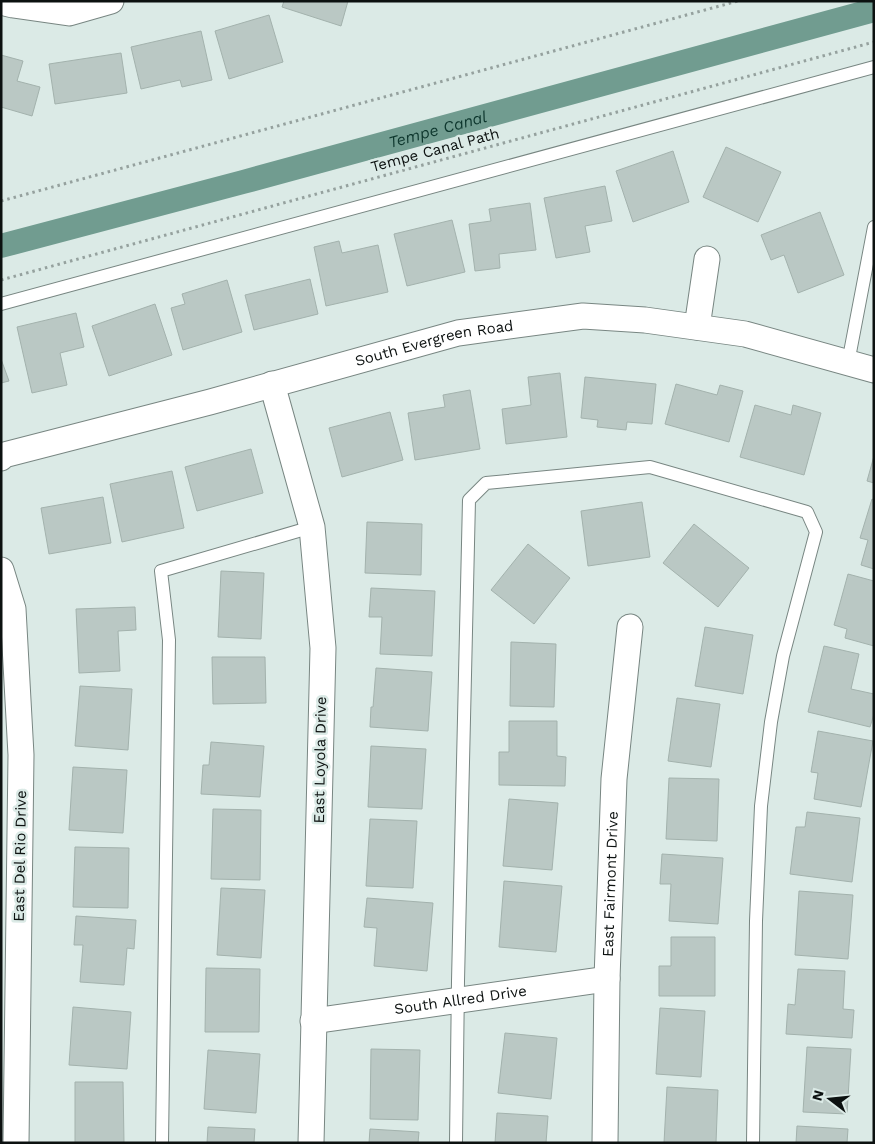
<svg xmlns="http://www.w3.org/2000/svg" width="875" height="1144" viewBox="0 0 875 1144" font-family="'Work Sans',sans-serif">
  <style>
    .lines { fill: none; stroke-linecap: round; stroke-linejoin: round }
    .canal { stroke: #719c90; stroke-width: 24 }
    .building { fill: #bac8c4; stroke: #a3b2ad }
    .lane-casing { stroke: #788682; stroke-width: 14 }
    .street-casing { stroke: #788682; stroke-width: 27 }
    .path { stroke: #95a19e; stroke-width: 3; stroke-dasharray: 2.5 4; stroke-linecap: butt }
    .lane { stroke: #fff; stroke-width: 12 }
    .street { stroke: #fff; stroke-width: 25 }
    .labels { text-anchor: middle; stroke-width: 5; stroke-linejoin: round; paint-order: stroke }
    .street-label { font-size: 15px; fill: #0c1110; stroke: #dbeae6 }
    .water-label { font-size: 16px; font-style: italic; fill: #0d362d; stroke: #dbeae6 }
  </style>
  <rect width="100%" height="100%" fill="#dbeae6"/>
  <g class="lines">
    <path class="canal" id="s1" d="M1 246 243 182 874 10"/>
  </g>
  <g class="building">
    <polygon points="284,1 348,1 341,26 282,7"/>
    <polygon points="269,15 283,62 229,79 215,31"/>
    <polygon points="201,31 212,80 182,87 180,80 141,89 131,47"/>
    <polygon points="121,53 127,93 55,104 49,64"/>
    <polygon points="1,55 23,61 17,81 40,87 32,116 1,107"/>
    <polygon points="726,147 781,172 758,222 703,197"/>
    <polygon points="673,151 689,202 633,222 616,171"/>
    <polygon points="605,186 612,221 585,226 590,252 556,258 544,198"/>
    <polygon points="530,203 536,250 499,254 500,268 475,271 469,224 491,221 489,209"/>
    <polygon points="820,212 844,275 798,293 784,255 771,260 761,235"/>
    <polygon points="452,220 465,272 407,286 394,234"/>
    <polygon points="339,241 342,253 378,245 388,292 326,306 314,247"/>
    <polygon points="310,279 318,314 254,330 245,295"/>
    <polygon points="227,280 242,332 183,350 171,308 185,304 182,294"/>
    <polygon points="155,304 172,355 109,376 92,326"/>
    <polygon points="76,313 84,347 60,353 67,385 32,393 17,327"/>
    <polygon points="1,359 9,381 1,383"/>
    <polygon points="560,373 567,437 506,444 502,409 531,405 528,377"/>
    <polygon points="585,377 656,384 652,424 627,422 626,430 597,427 598,420 581,418"/>
    <polygon points="676,384 717,395 720,385 743,391 729,442 665,424"/>
    <polygon points="470,390 480,449 415,460 408,413 445,407 443,395"/>
    <polygon points="755,405 791,415 793,405 821,413 804,475 740,457"/>
    <polygon points="390,412 403,460 342,477 329,428"/>
    <polygon points="251,449 263,493 197,511 185,467"/>
    <polygon points="874,456 874,483 867,481"/>
    <polygon points="172,471 184,528 122,542 110,484"/>
    <polygon points="103,497 111,543 49,554 41,508"/>
    <polygon points="872,499 874,500 874,569 861,565 868,540 860,538"/>
    <polygon points="642,502 650,557 588,566 581,511"/>
    <polygon points="367,522 422,524 421,575 365,573"/>
    <polygon points="694,524 749,568 718,607 663,563"/>
    <polygon points="528,544 570,578 534,624 491,590"/>
    <polygon points="221,571 264,573 261,639 218,637"/>
    <polygon points="848,574 874,581 874,646 845,638 847,629 834,625"/>
    <polygon points="371,588 435,591 432,656 380,654 382,617 369,617"/>
    <polygon points="135,607 136,630 118,631 120,671 79,673 76,609"/>
    <polygon points="705,627 753,635 743,694 695,686"/>
    <polygon points="511,642 556,644 554,707 510,706"/>
    <polygon points="824,646 859,654 851,689 874,694 874,714 870,727 808,712"/>
    <polygon points="212,657 265,657 266,703 213,704"/>
    <polygon points="376,668 432,672 428,731 370,727 371,707 373,707"/>
    <polygon points="80,686 132,689 128,750 75,746"/>
    <polygon points="677,698 720,704 711,767 668,761"/>
    <polygon points="509,721 557,721 557,756 566,757 565,786 499,785 499,752 509,752"/>
    <polygon points="818,731 873,741 861,807 814,799 818,773 811,772"/>
    <polygon points="211,742 264,746 260,797 201,794 203,765 209,765"/>
    <polygon points="371,746 426,749 422,809 368,807"/>
    <polygon points="73,767 127,770 123,833 69,830"/>
    <polygon points="669,778 719,779 717,841 666,839"/>
    <polygon points="509,799 558,803 552,870 503,866"/>
    <polygon points="213,809 261,810 260,880 211,879"/>
    <polygon points="807,812 860,818 852,882 790,874 796,827 805,827"/>
    <polygon points="370,819 417,821 413,888 366,886"/>
    <polygon points="75,847 129,848 128,908 73,907"/>
    <polygon points="662,854 723,858 718,924 669,921 671,884 660,884"/>
    <polygon points="504,881 562,886 556,952 499,947"/>
    <polygon points="221,888 265,890 261,958 217,955"/>
    <polygon points="799,891 853,895 848,959 795,955"/>
    <polygon points="367,898 433,903 427,971 374,966 377,928 364,927"/>
    <polygon points="76,916 136,920 134,949 127,948 124,985 80,982 83,945 74,945"/>
    <polygon points="671,937 715,937 715,996 659,996 659,966 671,966"/>
    <polygon points="206,968 260,969 259,1032 205,1032"/>
    <polygon points="798,969 845,971 843,1009 854,1010 852,1038 786,1034 788,1004 795,1005"/>
    <polygon points="73,1007 131,1012 127,1069 69,1065"/>
    <polygon points="660,1008 705,1011 701,1077 656,1074"/>
    <polygon points="505,1033 557,1038 551,1099 498,1093"/>
    <polygon points="807,1047 851,1049 847,1114 803,1112"/>
    <polygon points="371,1049 420,1050 418,1120 370,1119"/>
    <polygon points="208,1050 260,1054 256,1113 204,1109"/>
    <polygon points="75,1082 123,1082 124,1143 75,1143"/>
    <polygon points="667,1087 718,1090 716,1143 664,1143"/>
    <polygon points="497,1113 548,1116 546,1143 495,1143"/>
    <polygon points="797,1126 848,1129 847,1143 796,1143"/>
    <polygon points="208,1127 255,1129 254,1143 207,1143"/>
    <polygon points="370,1129 419,1132 418,1143 369,1143"/>
  </g>
  <g class="lines">
    <g class="lane-casing">
      <g id="lane">
        <polyline points="1,304 874,67"/>
        <polyline points="848,363 874,227"/>
        <polyline points="162,1143 169,640 161,571 312,527"/>
        <polyline points="456,1143 458,981 469,500 486,483 650,467 807,512 816,532 783,656 771,722 761,806 756,921 753,1143"/>
      </g>
    </g>
    <g class="street-casing">
      <g id="street">
        <polyline points="1,2 13,5 69,13 111,1"/>
        <polyline points="697,327 707,259"/>
        <polyline points="272,384 312,527 323,648 311,1143"/>
        <path id="s2" d="M1 458 4 455 210 402 458 333 583 316 645 320 745 334 874 370"/>
        <polyline points="1,570 13,609 21,755 16,1143"/>
        <path id="s3" d="M313 1021 607 979"/>
        <path id="s4" d="M605 1143 607 979 614 779 630 627"/>
      </g>
    </g>
    <g class="path">
      <polyline points="1,201 738,1"/>
      <polyline points="1,280 874,42"/>
    </g>
    <use href="#lane" class="lane"/>
    <use href="#street" class="street"/>
  </g>
  <g class="labels">
    <g class="street-label">
      <text transform="translate(435 150) rotate(-15)" y="5">Tempe Canal Path</text>
      <text dy="5" stroke="none"><textPath href="#s2" startOffset="449">South Evergreen Road</textPath></text>
      <text transform="translate(320 760) rotate(-89)" y="5">East Loyola Drive</text>
      <text transform="translate(20 856) rotate(-89)" y="5">East Del Rio Drive</text>
      <text dy="5" stroke="none"><textPath href="#s4" startOffset="259">East Fairmont Drive</textPath></text>
      <text dy="5" stroke="none"><textPath href="#s3" startOffset="149">South Allred Drive</textPath></text>
    </g>
    <g class="water-label">
      <text dy="6" stroke="none"><textPath href="#s1" startOffset="452">Tempe Canal</textPath></text>
    </g>
  </g>
  <rect width="875" height="1144" fill="none" stroke="#0c1110" stroke-width="5"/>
  <g transform="translate(830 1099) rotate(286)" stroke="#dbeae6" stroke-width="4" paint-order="stroke">
  <path d="M0-4L9 19L0 12L-9 19Z" fill="#0c1110"/>
  <text y="-8" font-size="14" font-weight="bold" text-anchor="middle" fill="#0c1110">N</text>
  </g>
</svg>
